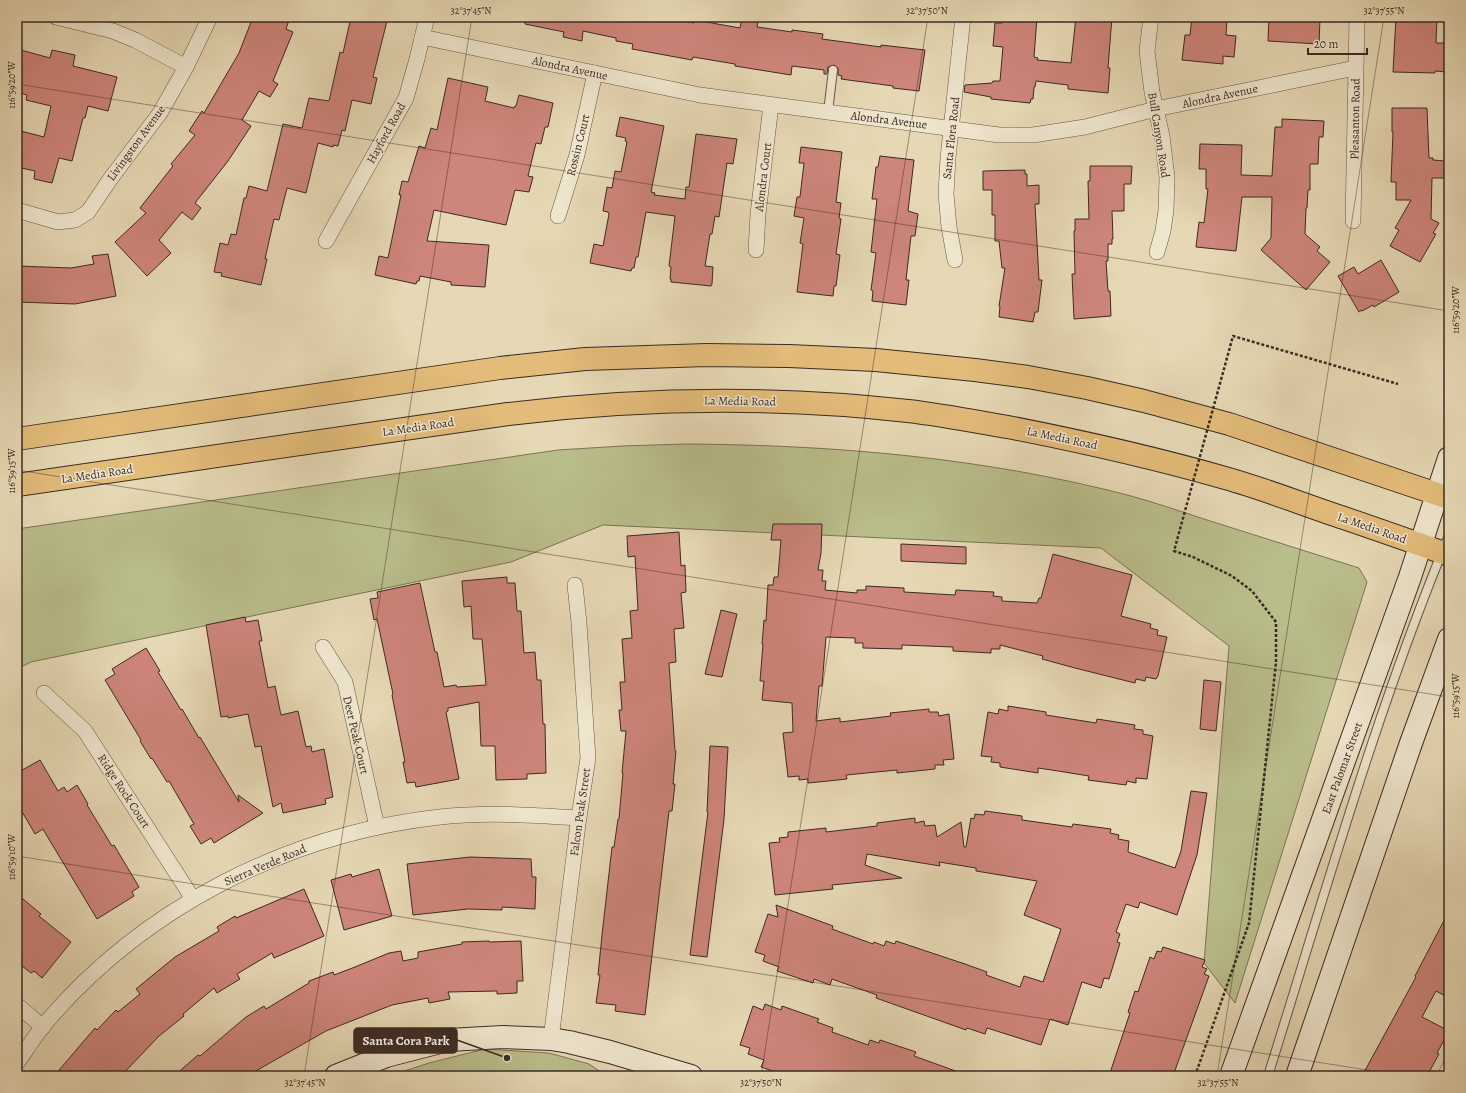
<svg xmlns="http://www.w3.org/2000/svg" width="1466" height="1093" viewBox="0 0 1466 1093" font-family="Alegreya,serif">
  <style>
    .green { fill: #b9bd8a; stroke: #7a7457 }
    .building { fill: #ce857b; stroke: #3b2a24 }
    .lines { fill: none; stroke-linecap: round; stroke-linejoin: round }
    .lane-casing { stroke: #665648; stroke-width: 10 }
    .street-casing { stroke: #665648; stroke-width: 16 }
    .secondary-casing { stroke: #3b2a24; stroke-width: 24 }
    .primary-casing { stroke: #3b2a24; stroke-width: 24 }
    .path { stroke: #3b2a24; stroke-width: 2.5; stroke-dasharray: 3 2; stroke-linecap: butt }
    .lane { stroke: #efe6ce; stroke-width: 8 }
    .street { stroke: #efe6ce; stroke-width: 15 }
    .secondary { stroke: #efe6ce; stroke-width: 22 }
    .primary { stroke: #e3bc7a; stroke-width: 22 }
    .path-bridge { stroke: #3b2a24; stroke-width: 2.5; stroke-dasharray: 3 2; stroke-linecap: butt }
    .ticks { fill: none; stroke: #3b2a24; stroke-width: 1; stroke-opacity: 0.45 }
    .labels { text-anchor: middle; stroke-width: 3; stroke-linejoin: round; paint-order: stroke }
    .street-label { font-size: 12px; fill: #3b2a24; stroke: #efe6ce }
    .leader { fill: none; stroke: #3b2a24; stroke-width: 1.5 }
    .callout-dot { fill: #3b2a24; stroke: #efe6ce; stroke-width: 1.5 }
    .callout { fill: #3b2a24; stroke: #3b2a24; stroke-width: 1.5 }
    .callout-label { font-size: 13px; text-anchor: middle; font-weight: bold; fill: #fff }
    .neatline { fill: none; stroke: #3b2a24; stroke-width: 1.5 }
    .ticks-label { font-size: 10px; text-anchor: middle; fill: #3b2a24 }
  </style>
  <rect width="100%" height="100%" fill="#e6d8b4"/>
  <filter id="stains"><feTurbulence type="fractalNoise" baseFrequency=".005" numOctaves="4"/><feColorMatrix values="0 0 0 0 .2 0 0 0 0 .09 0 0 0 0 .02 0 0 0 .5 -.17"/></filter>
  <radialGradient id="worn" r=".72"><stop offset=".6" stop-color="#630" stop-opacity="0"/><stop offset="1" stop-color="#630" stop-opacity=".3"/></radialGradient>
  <g class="green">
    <path d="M687 444C836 445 987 458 1131 496 1157 503 1182 512 1207 520 1258 536 1308 552 1359 568L1367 582 1235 1003 1204 963 1229 646 1101 548 603 525 511 562 31 662 17 669V529L558 450 622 446Z"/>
    <polygon points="485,1049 549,1053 589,1064 607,1076 389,1076 429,1063"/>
  </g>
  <g class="building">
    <polygon points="253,17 290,17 286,29 293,32 273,81 278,84 270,97 259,91 242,120 251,126 228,161 195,203 201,208 192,220 182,212 159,240 171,253 147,276 115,242 146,213 140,208 173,166 171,164 195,135 189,131 202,111 204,113 239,53"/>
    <polygon points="351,17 388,17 373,77 377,78 371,104 352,100 345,131 342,130 338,146 333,145 333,147 318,143 306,193 287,188 279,220 274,219 265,259 267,259 261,285 221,276 222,273 214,272 220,243 228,245 231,234 236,235 244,198 246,198 249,186 267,191 283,124 302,128 309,98 329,101 340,52 343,53"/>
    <polygon points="525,17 663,17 694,23 695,20 740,28 742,17 759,17 757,27 792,32 792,30 823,34 822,39 881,47 881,45 925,50 919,91 893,88 893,86 841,79 842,76 838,75 838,68 834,65 828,67 827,74 824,74 824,70 792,66 791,75 735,66 735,64 693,57 692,60 632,49 633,44 616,41 616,38 583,31 582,41 563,37 564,32 525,24"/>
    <polygon points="1002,17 1037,17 1034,57 1038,58 1037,60 1071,63 1076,17 1112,17 1108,68 1110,68 1108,93 1068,89 1068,85 1036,81 1035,87 1034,87 1033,99 1031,99 1030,103 991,99 991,97 964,92 965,85 992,83 993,81 1000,81 1003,47 993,46 995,23 1002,23"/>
    <polygon points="1192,17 1227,20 1226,35 1236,36 1234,57 1223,56 1223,64 1182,60 1185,35 1190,35"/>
    <polygon points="1269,17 1317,17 1317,19 1320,19 1319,44 1268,41"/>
    <polygon points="1396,17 1437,17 1436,43 1447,43 1446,72 1435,71 1435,73 1393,72"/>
    <polygon points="17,49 50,58 52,50 75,55 73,66 117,77 108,111 88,106 85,118 83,118 72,161 59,158 52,183 34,179 35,171 17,167 17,130 44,137 51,106 26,100 27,95 17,92"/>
    <polygon points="448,78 488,87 485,101 514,108 515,106 516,106 519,95 553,103 548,127 545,127 541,144 536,143 528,176 533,177 529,192 515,190 506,225 434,210 427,241 489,245 485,287 451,285 451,282 420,276 419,281 417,281 416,284 375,275 379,256 388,258 401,195 399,195 402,181 408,182 419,146 425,148 431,128 437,130"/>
    <polygon points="1392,108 1427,108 1429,158 1433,158 1433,160 1445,161 1444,178 1432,178 1431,219 1439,223 1433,233 1436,234 1420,262 1390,246 1399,230 1395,228 1411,200 1396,200 1396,182 1391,182 1393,132 1392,132"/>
    <polygon points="620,117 664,126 651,192 655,193 654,195 685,199 686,187 689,187 696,134 737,139 733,164 727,163 719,217 715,216 712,234 710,234 705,266 713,267 712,284 711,286 671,282 671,279 670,279 671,267 669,266 675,216 646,212 638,257 636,257 634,268 632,268 631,271 590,263 594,244 603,246 609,214 608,212 603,211 607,187 612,188 615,171 621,172 627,142 625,141 626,138 616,136"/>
    <polygon points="1282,119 1324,121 1323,137 1319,137 1318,164 1310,164 1310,190 1308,190 1307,208 1306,208 1305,234 1320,247 1317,251 1330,262 1306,290 1261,250 1271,238 1272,197 1242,197 1236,251 1196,247 1199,222 1204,223 1208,189 1206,189 1206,169 1199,169 1200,144 1242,145 1241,175 1272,176 1275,127 1282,127"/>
    <polygon points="801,147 842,152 836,202 841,203 839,218 841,219 836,254 840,255 836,286 834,286 833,296 797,292 803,244 800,243 804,218 794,216 797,197 800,197 804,163 799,163"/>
    <polygon points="880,156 914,160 908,211 918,214 915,236 911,236 906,280 909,280 906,305 872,301 873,291 871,290 876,253 871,252 877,199 872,199 876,167 878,167"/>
    <polygon points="1090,166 1132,166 1131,184 1124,184 1124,211 1112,211 1113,239 1112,239 1112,244 1108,244 1108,261 1106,261 1108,291 1110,291 1111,316 1074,319 1072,274 1075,274 1074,231 1075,231 1075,219 1089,219 1088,181 1090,181"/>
    <polygon points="1025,170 1025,174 1027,174 1027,186 1039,185 1039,204 1035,204 1039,280 1042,280 1038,312 1035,312 1033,322 999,317 1000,306 999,306 1005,268 1002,268 999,241 995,241 995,215 992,215 992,190 983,190 983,171"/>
    <polygon points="108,254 116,296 75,304 17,302 17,266 71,268 94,264 92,256"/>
    <polygon points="1381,260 1399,292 1374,307 1373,305 1362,311 1362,310 1359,312 1338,276 1354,267 1358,274"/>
    <polygon points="773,524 822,524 821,553 818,570 823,570 822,581 826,581 825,590 857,593 857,590 866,590 866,586 904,588 904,592 955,595 956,590 994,592 993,596 1002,597 1002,601 1037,603 1039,598 1041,598 1053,554 1132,575 1121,616 1151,624 1150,628 1158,630 1157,635 1167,637 1158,676 1156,679 1146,677 1145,681 1136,679 1135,683 1075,668 1042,659 1043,656 1000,645 1000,649 991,649 991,653 953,651 953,647 902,645 902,649 863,648 863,643 855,643 855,638 826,637 822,686 819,686 816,721 840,718 840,722 891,716 890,713 929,709 929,712 938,712 939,716 949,714 954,759 943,760 944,765 935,765 935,769 897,773 897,770 846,775 847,779 828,781 808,783 808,779 799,780 799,776 788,777 783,733 793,732 792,703 762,700 764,681 760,681 763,644 762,644 764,620 766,621 768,585 773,585 774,577 778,577 781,540 771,540"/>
    <polygon points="679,532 681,566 685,565 686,592 681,593 684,628 674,629 676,662 669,663 675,751 676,751 673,784 675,784 672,811 669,811 645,1015 615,1011 616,1005 596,1003 600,975 598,975 602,935 612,847 614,847 618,819 619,819 623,773 622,773 626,731 621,731 619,710 622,710 620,682 625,682 622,639 632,638 630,611 638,610 635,556 628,557 627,536"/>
    <polygon points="901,544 966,547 966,564 901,561"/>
    <polygon points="507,577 507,583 515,583 517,611 521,611 524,653 535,652 537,680 541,680 543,724 545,724 546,773 527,774 527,779 496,780 495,746 481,746 479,702 448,708 448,711 446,712 459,779 416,787 415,782 407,783 403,762 405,762 392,695 393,694 377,619 374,620 370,599 378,598 377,592 420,583 435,652 437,652 444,687 456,685 457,687 486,685 482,639 473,639 471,606 464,607 462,581"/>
    <polygon points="721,610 737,614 722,677 705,674"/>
    <polygon points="245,617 246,622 258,620 262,641 259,641 268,688 275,686 281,715 298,711 306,747 311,746 312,752 324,749 333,797 325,799 326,804 283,813 281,803 273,807 261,746 255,747 248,714 228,718 228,716 221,717 206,625"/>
    <polygon points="146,648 160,671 158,672 181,710 182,709 199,738 200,737 239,802 238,795 263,813 214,843 211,838 201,844 190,826 194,824 169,781 167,782 152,758 151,759 140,741 141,740 105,680 115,674 112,669"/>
    <polygon points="1204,680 1221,682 1216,731 1200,729"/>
    <polygon points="1008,706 1046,712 1046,715 1096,723 1097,719 1135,725 1134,729 1143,730 1143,734 1153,736 1147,779 1136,778 1136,783 1127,781 1126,785 1088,780 1089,776 1058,771 1038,768 1038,773 1000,767 1000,763 991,762 992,757 981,756 988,712 998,714 999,709 1008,711"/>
    <polygon points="710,746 728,747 724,819 707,957 690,955 708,812 707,812"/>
    <polygon points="40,760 58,791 64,787 67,792 77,785 88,804 87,805 112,846 114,845 139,887 132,892 134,896 97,919 44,831 43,829 35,834 17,803 17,773"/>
    <polygon points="1191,791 1207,793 1197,855 1177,915 1140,902 1138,908 1126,904 1116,932 1120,934 1117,942 1120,943 1109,979 1104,978 1101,988 1082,982 1068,1025 1050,1019 1041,1045 987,1028 985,1034 967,1028 966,1030 876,998 877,995 832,979 830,985 814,979 813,983 777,971 779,967 763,961 765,955 755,952 768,914 778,917 776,905 833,926 832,929 873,944 874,942 884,946 886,941 895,944 896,941 965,964 987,972 986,975 1020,987 1024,976 1043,982 1061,929 1024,915 1037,881 976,871 976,868 939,862 940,866 867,854 865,865 902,878 832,885 833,889 775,895 769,843 780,842 779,838 788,837 788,832 826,828 826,832 877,826 877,823 915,818 915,823 924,821 925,826 935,825 937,837 961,822 964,847 966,847 971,818 974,819 975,814 984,815 985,811 1022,816 1022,820 1072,827 1073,824 1111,829 1110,833 1119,835 1118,839 1129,841 1128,852 1175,868 1181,851"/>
    <polygon points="470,857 531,859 532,877 536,877 535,909 502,907 502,910 468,909 413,915 407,864"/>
    <polygon points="379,869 392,916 344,930 331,880 351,874 352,877"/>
    <polygon points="304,889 324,936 274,958 272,953 237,974 240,979 217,993 214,988 183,1014 184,1016 159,1036 121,1076 54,1076 95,1028 97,1030 116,1010 118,1012 140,994 136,989 175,957 219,931 217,927 235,916 236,918"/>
    <polygon points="17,894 41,914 39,916 71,942 42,978 34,971 31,973 17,962"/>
    <polygon points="1449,911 1449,998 1436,991 1422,1017 1449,1031 1437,1053 1439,1054 1427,1076 1362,1076 1416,977 1415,976"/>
    <polygon points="489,941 489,942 521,941 523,981 517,981 517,993 497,994 497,991 448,992 450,999 429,1003 428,998 392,1005 326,1031 247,1076 174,1076 198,1055 200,1056 246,1017 264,1006 266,1009 309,983 309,981 333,972 334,975 355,967 389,953 401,951 403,961 418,958 418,952 462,944 462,942"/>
    <polygon points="1163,947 1205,960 1202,967 1207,969 1204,974 1209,976 1173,1076 1109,1076 1130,1013 1128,1012 1135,991 1138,992 1150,957 1154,959 1157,951 1161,952"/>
    <polygon points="765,1004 781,1010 782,1006 819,1019 817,1022 833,1028 832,1032 868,1045 870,1040 879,1043 880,1040 916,1052 914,1056 964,1074 964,1076 787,1076 761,1067 764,1060 748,1054 750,1048 740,1045 753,1006 763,1010"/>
  </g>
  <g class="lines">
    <g class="lane-casing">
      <g id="lane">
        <polyline points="828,112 833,70"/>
        <path d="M1268 1076C1325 894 1376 711 1449 535"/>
      </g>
    </g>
    <g class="street-casing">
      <g id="street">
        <polyline points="56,17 113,31 135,40 186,67"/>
        <polyline points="1151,17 1147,51 1152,92 1162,136 1167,177 1166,210 1163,231 1157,252"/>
        <polyline points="422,37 700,95 999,135 1033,135 1085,127 1156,109 1355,68"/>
        <polyline points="17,210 58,222 75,220 88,212 111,178 160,113 186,67 210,17"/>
        <polyline points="558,216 577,155 595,73"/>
        <polyline points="1353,221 1357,17"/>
        <polyline points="326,241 406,98 417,59 427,17"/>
        <polyline points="756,250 758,214 771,105"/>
        <polyline points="955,260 949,227 946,194 948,158 963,17"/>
        <polyline points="323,647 345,682 377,827"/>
        <polyline points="44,693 85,731 193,899"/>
        <polyline points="17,1005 43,1027"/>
        <polyline points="551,1039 578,824 588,758 579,623 575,585"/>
        <path d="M17 1063C26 1050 34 1038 43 1026 142 908 287 834 440 817 486 812 532 815 578 818"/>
        <polyline points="1445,1076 1449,1068"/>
      </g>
    </g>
    <g class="secondary-casing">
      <g id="secondary">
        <polyline points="336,1076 386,1056 448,1040 503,1037 551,1039 569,1042 610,1052 691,1076"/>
        <polyline points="1231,1076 1410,577 1449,458"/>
        <polyline points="1297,1076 1411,743 1449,639"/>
      </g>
    </g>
    <g class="primary-casing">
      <g id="primary">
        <polyline points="17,439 500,368 585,359 707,355 789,356 876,360 975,370 1028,377 1087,388 1144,401 1229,424 1449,498"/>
        <path d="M17 485 508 414C641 398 775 396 908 411 943 415 978 422 1013 428 1084 442 1155 458 1225 478 1265 489 1304 505 1344 518 1379 530 1414 542 1449 555"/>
      </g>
    </g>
    <polyline class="path" points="1195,1076 1249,923 1276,662"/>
    <use href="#lane" class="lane"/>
    <use href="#street" class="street"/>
    <use href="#secondary" class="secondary"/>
    <use href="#primary" class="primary"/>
    <polyline class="path-bridge" points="1276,662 1276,622 1252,591 1232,576 1193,557 1174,551 1233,336 1398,384"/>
  </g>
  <path class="ticks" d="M17 84 1449 311M17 470 1449 697M17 856 1405 1076M304 1076 472 17M761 1076 928 17M1217 1076 1384 17"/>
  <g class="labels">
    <g class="street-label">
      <text transform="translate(570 68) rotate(12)" y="4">Alondra Avenue</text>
      <text transform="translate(1220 96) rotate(-12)" y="4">Alondra Avenue</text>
      <text transform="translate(1355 119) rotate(-89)" y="4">Pleasanton Road</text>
      <text transform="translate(889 120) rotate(7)" y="4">Alondra Avenue</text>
      <text transform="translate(386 133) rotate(-61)" y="4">Hayford Road</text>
      <text transform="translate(1159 135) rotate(81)" y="4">Bull Canyon Road</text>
      <text transform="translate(951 138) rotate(-84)" y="4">Santa Flora Road</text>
      <text transform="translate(136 143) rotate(-54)" y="4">Livingston Avenue</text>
      <text transform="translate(578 145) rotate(-76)" y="4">Rossin Court</text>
      <text transform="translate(763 177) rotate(-83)" y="4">Alondra Court</text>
      <text transform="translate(740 401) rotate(1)" y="4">La Media Road</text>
      <text transform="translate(418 427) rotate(-8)" y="4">La Media Road</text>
      <text transform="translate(1062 438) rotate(12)" y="4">La Media Road</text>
      <text transform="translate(97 474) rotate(-8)" y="4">La Media Road</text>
      <text transform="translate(1372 528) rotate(19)" y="4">La Media Road</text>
      <text transform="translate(356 735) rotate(77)" y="4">Deer Peak Court</text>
      <text transform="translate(1342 768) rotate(-70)" y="4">East Palomar Street</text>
      <text transform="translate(124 791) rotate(57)" y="4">Ridge Rock Court</text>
      <text transform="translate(580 812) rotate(-82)" y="4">Falcon Peak Street</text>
      <text transform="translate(265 865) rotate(-23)" y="4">Sierra Verde Road</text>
    </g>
  </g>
  <path class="leader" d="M507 1058L457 1040"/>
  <circle class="callout-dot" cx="507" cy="1058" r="4"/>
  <rect class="callout" x="354" y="1028" width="103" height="25" rx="4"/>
  <g class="callout-label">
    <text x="406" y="1045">Santa Cora Park</text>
  </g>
  <rect width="1466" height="1093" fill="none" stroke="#e6d8b4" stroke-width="44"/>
  <path d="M1308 48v6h59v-6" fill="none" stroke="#3b2a24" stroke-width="2"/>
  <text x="1314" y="48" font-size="12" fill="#3b2a24" stroke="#efe6ce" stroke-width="3" paint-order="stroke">20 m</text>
  <rect x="22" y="22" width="1422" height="1049" class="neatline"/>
  <g class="ticks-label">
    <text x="471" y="14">32°37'45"N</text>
    <text x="927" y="14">32°37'50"N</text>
    <text x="1384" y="14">32°37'55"N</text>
    <text transform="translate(11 85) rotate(-90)" y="4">116°59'20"W</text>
    <text transform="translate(1455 310) rotate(-90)" y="4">116°59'20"W</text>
    <text transform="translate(11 471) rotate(-90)" y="4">116°59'15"W</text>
    <text transform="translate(1455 696) rotate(-90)" y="4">116°59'15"W</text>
    <text transform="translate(11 857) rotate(-90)" y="4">116°59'10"W</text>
    <text x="305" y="1086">32°37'45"N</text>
    <text x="761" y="1086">32°37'50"N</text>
    <text x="1218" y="1086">32°37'55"N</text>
  </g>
  <rect width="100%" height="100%" filter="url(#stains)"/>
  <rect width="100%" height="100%" fill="url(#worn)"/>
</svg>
